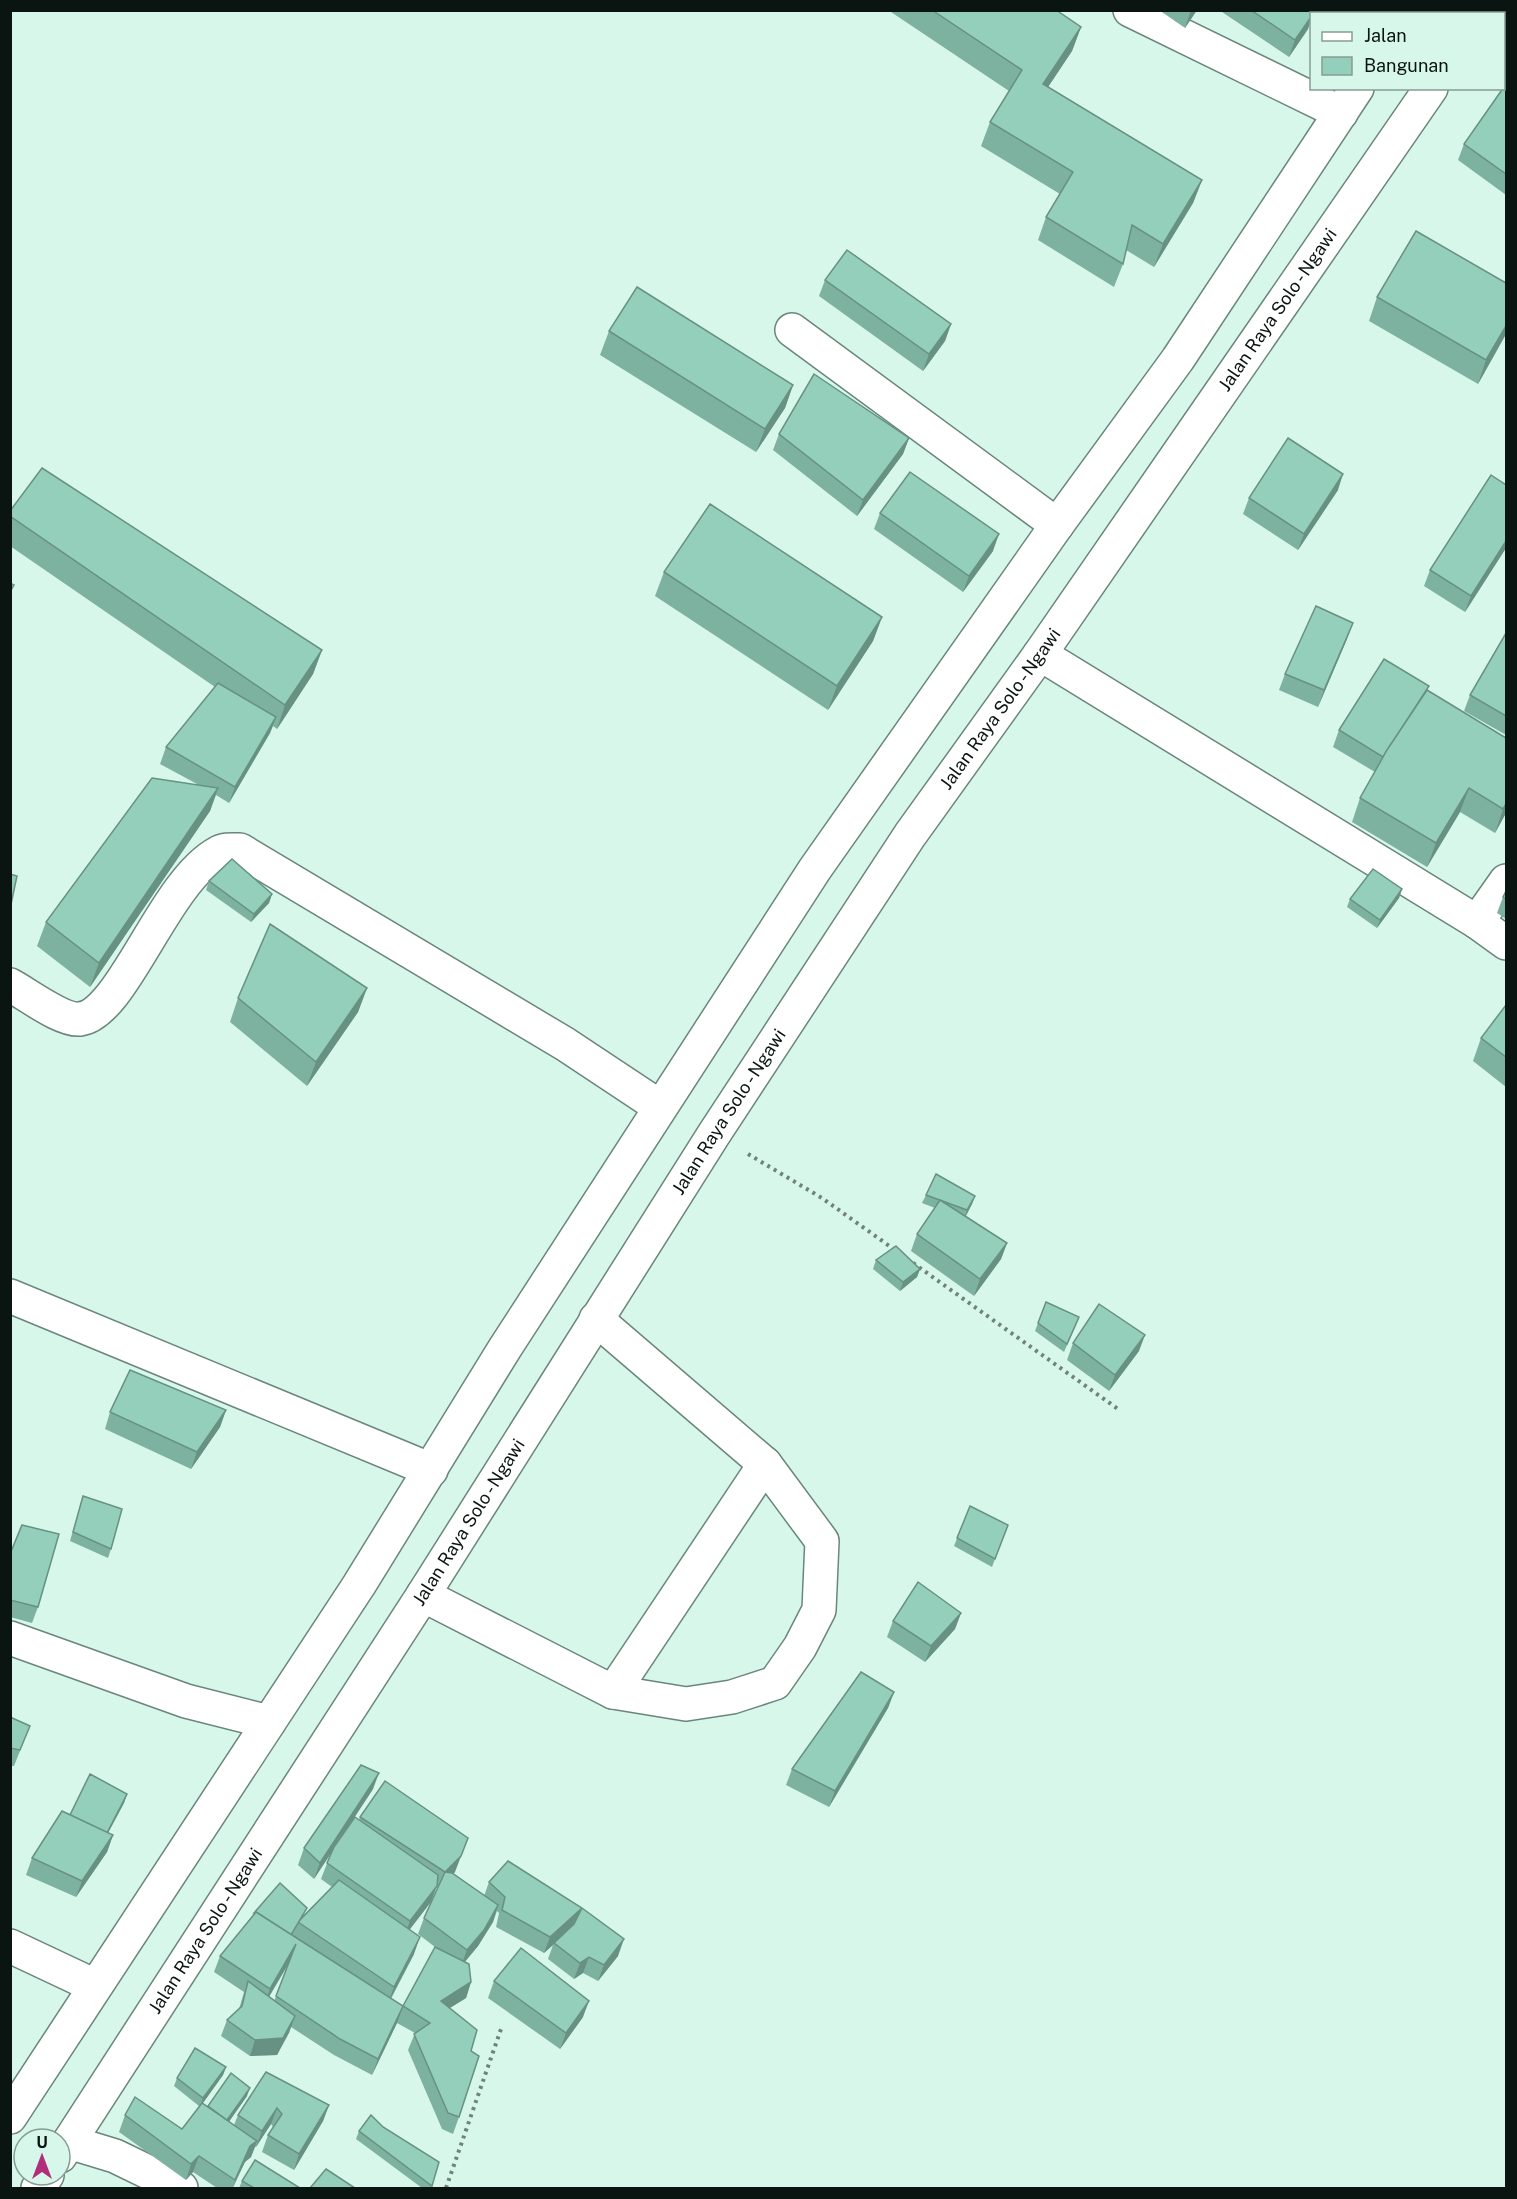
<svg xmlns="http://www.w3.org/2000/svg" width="1517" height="2199" viewBox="0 0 1517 2199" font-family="'Public Sans',sans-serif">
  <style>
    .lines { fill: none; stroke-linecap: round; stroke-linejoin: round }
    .minor-casing { stroke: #6a867c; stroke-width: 36 }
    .highway-casing { stroke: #6a867c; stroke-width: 36 }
    .path { stroke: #6f837b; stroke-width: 4; stroke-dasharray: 3 4.5; stroke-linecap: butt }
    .minor { stroke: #fff; stroke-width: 33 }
    .highway { stroke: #fff; stroke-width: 33 }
    .wall { fill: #7eb2a0; fill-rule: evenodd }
    .shaded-wall { fill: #679182 }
    .building { fill: #93cfba; stroke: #679182; stroke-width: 1.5 }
    .labels { text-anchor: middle; stroke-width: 5; stroke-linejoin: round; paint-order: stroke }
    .street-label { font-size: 18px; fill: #0a1511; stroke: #d8f7eb }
  </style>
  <rect width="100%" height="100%" fill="#d8f7eb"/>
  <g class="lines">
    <g class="minor-casing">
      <g id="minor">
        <polyline points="1130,10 1341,113"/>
        <polyline points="792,330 1057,525"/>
        <polyline points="1040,654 1477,922 1506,943"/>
        <polyline points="1477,922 1506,881"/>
        <path d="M10 985C27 994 62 1021 80 1019 123 1014 164 882 218 853 224 849 233 850 240 850L565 1044 660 1107"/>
        <polyline points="10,1296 431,1470"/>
        <polyline points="423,1595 613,1692 686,1704 732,1697 775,1683 800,1647 819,1610 822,1541 765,1464 596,1319"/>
        <polyline points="10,1638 186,1701 269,1722"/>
        <polyline points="613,1692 765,1464"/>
        <polyline points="10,1946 95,1986"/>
        <polyline points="69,2142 115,2156 181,2188"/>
      </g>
    </g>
    <g class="highway-casing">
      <g id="highway">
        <polyline points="1407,14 1409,10"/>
        <polyline points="1483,14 1485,10"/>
        <polyline points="10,2117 359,1585 505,1348 815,869 1057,525 1178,359 1357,88"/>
        <path id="s1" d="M60 2156 423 1595 714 1134 910 835 1040 654 1431 88"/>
        <polyline points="38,2188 47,2175"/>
      </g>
    </g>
    <g class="path">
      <polyline points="748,1154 822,1198 895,1250"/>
      <polyline points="913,1263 1118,1409"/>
      <polyline points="446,2188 501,2029"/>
    </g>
    <use href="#minor" class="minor"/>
    <use href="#highway" class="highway"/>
  </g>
  <g class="wall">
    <polygon points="888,10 1056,10 1081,27 1072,51 1048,87 1202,180 1193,203 1154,267 1126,250 1123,264 1114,287 1038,240 1046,217 1060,194 981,146 990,122 1009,91"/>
    <polygon points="1159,10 1197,10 1185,28"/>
    <polygon points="1223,10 1311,10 1311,14 1308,29 1289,57 1222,12"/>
    <polygon points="1318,10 1333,10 1332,14 1323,14"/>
    <polygon points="1506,84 1506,195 1458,160 1464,144"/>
    <polygon points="825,280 951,324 945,341 923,371 819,296"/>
    <polygon points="1377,297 1506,334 1478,384 1369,321"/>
    <polygon points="609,331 793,385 785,408 756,452 600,355"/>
    <polygon points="779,434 909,438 903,454 857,516 773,450"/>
    <polygon points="1338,490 1298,550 1243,514 1249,498"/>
    <polygon points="10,511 322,650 313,674 277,729 273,726 270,733 229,803 216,795 210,811 90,987 37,946 46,922 197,784 160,764 166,747 215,687 10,546"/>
    <polygon points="880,513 993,551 963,592 874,529"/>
    <polygon points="1506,548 1465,612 1424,586 1430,570"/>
    <polygon points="664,572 882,617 873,641 828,710 655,596"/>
    <polygon points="1506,633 1506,735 1464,711 1470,695"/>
    <polygon points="1347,639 1318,707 1279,690 1285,674"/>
    <polygon points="1429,686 1427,690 1506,813 1495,833 1460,812 1427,867 1352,822 1360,798 1375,772 1333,747 1339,730"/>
    <polygon points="209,881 272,894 269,903 251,922 206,890"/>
    <polygon points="1402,889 1399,898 1377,928 1347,907 1350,899"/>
    <polygon points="1506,891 1506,919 1497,913 1503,897"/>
    <polygon points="367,988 358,1012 307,1086 230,1022 238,998"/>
    <polygon points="1506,1005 1506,1087 1473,1061 1481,1038"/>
    <polygon points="926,1195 975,1196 972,1204 966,1216 1007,1243 1001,1259 974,1296 911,1251 917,1234 935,1208 922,1203"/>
    <polygon points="876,1260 920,1269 917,1277 900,1291 873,1269"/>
    <polygon points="1046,1302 1076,1325 1064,1352 1035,1331"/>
    <polygon points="1073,1343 1139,1351 1109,1391 1067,1360"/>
    <polygon points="226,1410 220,1427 191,1469 105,1429 110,1412"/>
    <polygon points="83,1496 111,1549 108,1558 70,1541"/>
    <polygon points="970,1506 1008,1525 992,1567 954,1546"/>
    <polygon points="10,1554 38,1607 32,1623 10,1617"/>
    <polygon points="961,1613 955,1629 925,1662 887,1637 893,1621"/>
    <polygon points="894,1692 888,1708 829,1807 786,1785 792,1769"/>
    <polygon points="10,1717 30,1726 14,1766 10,1766"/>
    <path d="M373 1789 354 1818 359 1820 360 1817 455 1872 453 1874 484 1896 489 1882 618 1956 598 1981 583 1973 574 1979 548 1959 553 1945 544 1953 496 1927 499 1913 497 1911 493 1922 478 1946 465 1962 471 1982 466 1998 450 2008 471 2051 459 2117 453 2134 442 2129 408 2050 415 2033 397 2023 372 2075 334 2055 291 2027 277 2055 250 2056 221 2036 227 2020 239 2009 244 1992 214 1972 220 1956 252 1917 254 1913 303 1916 332 1887 321 1879 331 1853 314 1879 298 1865 304 1848ZM437 1886 438 1887 424 1918 418 1934 435 1947 403 2006 391 1999 414 1954 409 1930ZM289 1963 276 1996 274 2001 269 1997Z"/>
    <polygon points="127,1794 124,1803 108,1833 113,1835 107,1852 76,1897 26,1875 32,1858 70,1815"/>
    <polygon points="494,1981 583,2017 560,2049 488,1998"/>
    <polygon points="226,2067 223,2075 203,2103 208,2106 247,2096 229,2121 234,2125 238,2115 266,2072 329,2105 323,2121 294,2170 262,2152 268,2135 273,2127 271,2124 256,2147 255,2147 251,2157 245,2162 233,2188 217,2188 193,2172 186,2180 119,2132 125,2115 182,2129 199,2106 174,2086 177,2078"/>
    <polygon points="359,2131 432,2186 431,2188 422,2188 356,2139"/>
    <polygon points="242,2181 300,2188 239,2188"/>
  </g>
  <g class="shaded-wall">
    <polygon points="1191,10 1197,10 1185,28"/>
    <polygon points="1311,17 1311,20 1308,29 1289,57 1295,40"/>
    <polygon points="1081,27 1072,51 1034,108 1043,84"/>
    <polygon points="1202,180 1193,203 1154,267 1163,244"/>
    <polygon points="951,324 945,341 923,371 929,354"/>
    <polygon points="1506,326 1506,334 1478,384 1486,360"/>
    <polygon points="793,385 785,408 756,452 765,429"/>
    <polygon points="909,438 903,454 857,516 863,500"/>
    <polygon points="1343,474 1338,490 1298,550 1304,534"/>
    <polygon points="999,534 993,551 963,592 969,576"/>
    <polygon points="1506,541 1506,548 1465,612 1471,596"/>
    <polygon points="882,617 873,641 828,710 837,686"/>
    <polygon points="1353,623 1347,639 1318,707 1324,690"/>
    <polygon points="322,650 313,674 277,729 285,705"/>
    <polygon points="276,717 270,733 229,803 235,787"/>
    <polygon points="218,788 210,811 90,987 99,963"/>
    <polygon points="1469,788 1460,812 1427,867 1436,843"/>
    <polygon points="1506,804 1506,813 1495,833 1503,809"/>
    <polygon points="1402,889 1399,898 1377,928 1380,920"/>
    <polygon points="272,894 269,903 251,922 254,914"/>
    <polygon points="367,988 358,1012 307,1086 316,1062"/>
    <polygon points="975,1196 972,1204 964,1219 967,1210"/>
    <polygon points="1007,1243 1001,1259 974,1296 980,1279"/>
    <polygon points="920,1269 917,1277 900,1291 903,1282"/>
    <polygon points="1145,1335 1139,1351 1109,1391 1115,1375"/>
    <polygon points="226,1410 220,1427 191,1469 197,1452"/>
    <polygon points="961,1613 955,1629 925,1662 931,1646"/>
    <polygon points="894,1692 888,1708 829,1807 835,1791"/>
    <polygon points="379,1773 373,1789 314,1879 320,1863"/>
    <polygon points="127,1794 124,1803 103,1842 106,1833"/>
    <polygon points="113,1835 107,1852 76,1897 82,1881"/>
    <polygon points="468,1838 455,1872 439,1888 445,1872"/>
    <polygon points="437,1886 431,1902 404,1937 410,1921"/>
    <polygon points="498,1905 493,1922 478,1946 461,1966 467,1950"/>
    <polygon points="582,1908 576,1924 554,1943 553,1945 544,1953 550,1937"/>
    <polygon points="420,1937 414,1954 388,2003 394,1987"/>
    <polygon points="624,1939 618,1956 598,1981 604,1965"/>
    <polygon points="296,1944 290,1961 264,2005 270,1989"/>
    <polygon points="589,1957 583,1973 574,1979 580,1963"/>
    <polygon points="471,1982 466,1998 435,2017 441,2001"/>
    <polygon points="589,2001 583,2017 560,2049 566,2033"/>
    <polygon points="403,2006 397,2023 372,2075 378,2059"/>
    <polygon points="295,2016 289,2033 277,2055 250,2056 255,2040"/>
    <polygon points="226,2067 223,2075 200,2107 203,2098"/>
    <polygon points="250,2088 247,2096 224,2129 227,2120"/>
    <polygon points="329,2105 323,2121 294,2170 299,2154"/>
    <polygon points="277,2108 271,2124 256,2147 262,2131"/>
    <polygon points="257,2141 251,2157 245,2162 232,2188 250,2146"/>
    <polygon points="199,2156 193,2172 186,2180 191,2164"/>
  </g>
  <g class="building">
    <polygon points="932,10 1056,10 1081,27 1043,84 1202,180 1163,244 1132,225 1123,264 1046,217 1073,172 990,122 1022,70"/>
    <polygon points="1251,10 1311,10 1314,12 1311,14 1311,17 1295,40"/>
    <polygon points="1506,84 1506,174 1464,144"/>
    <polygon points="1416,231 1506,283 1506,326 1486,360 1377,297"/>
    <polygon points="847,250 951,324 929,354 825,280"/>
    <polygon points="637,287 793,385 765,429 609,331"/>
    <polygon points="814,374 909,438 863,500 779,434"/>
    <polygon points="1288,438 1343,474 1304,534 1249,498"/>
    <polygon points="42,468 322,650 285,705 10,516 10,511"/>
    <polygon points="910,472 999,534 969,576 880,513"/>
    <polygon points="1491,475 1506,485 1506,541 1471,596 1430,570"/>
    <polygon points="710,504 882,617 837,686 664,572"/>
    <polygon points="10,583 14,585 10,592"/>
    <polygon points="1316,606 1353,623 1324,690 1285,674"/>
    <polygon points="1506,633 1506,716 1470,695"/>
    <polygon points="1384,659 1429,686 1383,757 1339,730"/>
    <polygon points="218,683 276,717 235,787 166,747"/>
    <polygon points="1427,690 1506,738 1506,804 1503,809 1469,788 1436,843 1360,798 1387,750"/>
    <polygon points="152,778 218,788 99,963 46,922"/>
    <polygon points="232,859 272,894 254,914 209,881"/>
    <polygon points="1373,869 1402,889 1380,920 1350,899"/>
    <polygon points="10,874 17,876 10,909"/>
    <polygon points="1506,891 1506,899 1503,897"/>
    <polygon points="270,924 367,988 316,1062 238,998"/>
    <polygon points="1506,1005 1506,1057 1481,1038"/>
    <polygon points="936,1174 975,1196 967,1210 926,1195"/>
    <polygon points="940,1200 1007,1243 980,1279 917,1234"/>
    <polygon points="896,1246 920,1269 903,1282 876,1260"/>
    <polygon points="1046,1302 1079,1317 1067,1344 1038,1323"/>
    <polygon points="1099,1304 1145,1335 1115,1375 1073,1343"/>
    <polygon points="130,1370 226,1410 197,1452 110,1412"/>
    <polygon points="83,1496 122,1509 111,1549 73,1532"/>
    <polygon points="970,1506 1008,1525 995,1559 957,1538"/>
    <polygon points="22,1525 59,1534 38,1607 10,1600 10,1554"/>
    <polygon points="918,1582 961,1613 931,1646 893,1621"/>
    <polygon points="861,1672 894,1692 835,1791 792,1769"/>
    <polygon points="10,1717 30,1726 20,1750 10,1748"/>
    <polygon points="361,1765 379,1773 320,1863 304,1848"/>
    <polygon points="90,1774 127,1794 107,1833 70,1815"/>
    <polygon points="385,1781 468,1838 461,1856 445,1872 360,1817"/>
    <polygon points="62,1811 113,1835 82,1881 32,1858"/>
    <polygon points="355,1817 438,1875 437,1886 410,1921 327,1863 334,1847"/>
    <polygon points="508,1861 582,1908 624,1939 604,1965 589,1957 580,1963 554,1943 574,1924 582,1908 550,1937 502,1910 505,1897 489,1882"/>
    <polygon points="445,1872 452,1873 498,1905 484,1930 467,1950 424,1918"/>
    <polygon points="339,1880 420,1937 394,1987 298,1922"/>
    <polygon points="280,1883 307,1908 291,1935 256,1912 255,1913 254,1913"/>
    <polygon points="256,1912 403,2006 378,2059 340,2039 276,1996 296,1944 270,1989 220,1956"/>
    <polygon points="435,1947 469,1964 471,1982 441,2001 477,2030 471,2051 479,2056 459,2117 448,2113 414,2034 430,2023 403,2006"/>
    <polygon points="521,1948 589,2001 566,2033 494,1981"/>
    <polygon points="248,1981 295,2016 283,2038 255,2040 227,2020 242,2006"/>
    <polygon points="195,2048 226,2067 203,2098 177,2078"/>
    <polygon points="266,2072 329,2105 299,2154 268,2135 282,2114 277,2108 262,2131 238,2115"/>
    <polygon points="231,2073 250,2088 227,2120 208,2106"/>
    <polygon points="135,2097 182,2129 202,2103 257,2141 250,2146 235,2180 199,2156 191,2164 125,2115"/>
    <polygon points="371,2115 383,2127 439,2162 432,2186 359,2131"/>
    <polygon points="255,2160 300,2188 254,2188 242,2181"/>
    <polygon points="326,2169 355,2188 310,2188"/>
  </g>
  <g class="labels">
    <g class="street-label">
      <text dy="6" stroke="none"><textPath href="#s1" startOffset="2212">Jalan Raya Solo - Ngawi</textPath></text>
      <text dy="6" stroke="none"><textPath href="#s1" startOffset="1726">Jalan Raya Solo - Ngawi</textPath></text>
      <text dy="6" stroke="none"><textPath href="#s1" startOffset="1240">Jalan Raya Solo - Ngawi</textPath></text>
      <text dy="6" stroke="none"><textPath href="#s1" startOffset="754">Jalan Raya Solo - Ngawi</textPath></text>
      <text dy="6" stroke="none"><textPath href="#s1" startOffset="268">Jalan Raya Solo - Ngawi</textPath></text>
    </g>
  </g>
  <rect width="1517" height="2199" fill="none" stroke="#0a1511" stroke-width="24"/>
  <rect x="1310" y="12" width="195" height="78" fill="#d8f7eb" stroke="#869d94" stroke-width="1.5"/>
  <rect x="1322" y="32" width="30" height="9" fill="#ffffff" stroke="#869d94" stroke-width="1.5"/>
  <text x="1364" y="42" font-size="18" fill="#0a1511">Jalan</text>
  <rect x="1322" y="57" width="30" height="18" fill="#93cfba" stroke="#869d94" stroke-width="1.5"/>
  <text x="1364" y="72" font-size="18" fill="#0a1511">Bangunan</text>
  <g transform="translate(42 2157)"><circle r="28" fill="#d8f7eb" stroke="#869d94" stroke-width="1.5"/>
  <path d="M0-4.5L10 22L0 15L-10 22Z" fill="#b12f79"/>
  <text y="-9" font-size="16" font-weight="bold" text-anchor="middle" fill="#0a1511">U</text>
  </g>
</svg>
